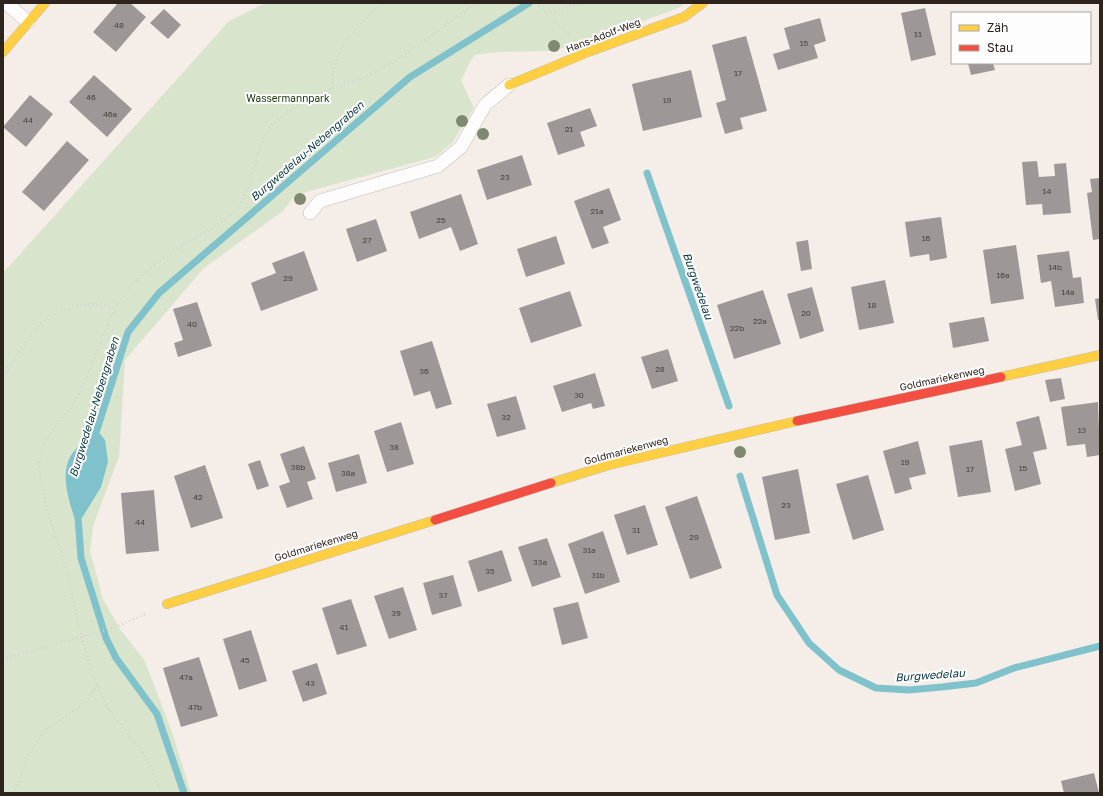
<svg xmlns="http://www.w3.org/2000/svg" width="1103" height="796" viewBox="0 0 1103 796" font-family="'Golos Text',sans-serif">
  <style>
    .green { fill: #d9e4cc }
    .water { fill: #80c2cb }
    .lines { fill: none; stroke-linecap: round; stroke-linejoin: round }
    .stream { stroke: #80c2cb; stroke-width: 7 }
    .building { fill: #9d9797 }
    .lane-casing { stroke: #c4bcb6; stroke-width: 14 }
    .slow-casing { stroke: #c4bcb6; stroke-width: 10 }
    .jam-casing { stroke: #c4bcb6; stroke-width: 10 }
    .path { stroke: #d4d1cf; stroke-width: 2.5; stroke-dasharray: 1 3; stroke-linecap: butt }
    .lane { stroke: #fefcfc; stroke-width: 13 }
    .slow { stroke: #ffcf43; stroke-width: 9 }
    .jam { stroke: #f24e42; stroke-width: 9 }
    .tree { fill: #7f896f }
    .labels { text-anchor: middle; stroke-width: 4; stroke-linejoin: round; paint-order: stroke }
    .number-label { font-size: 8px; fill: #49413c }
    .street-label { font-size: 10px; fill: #2d241e; stroke: #fdfdfd }
    .park-label { font-size: 10px; fill: #1e370c; stroke: #fdfdfd }
    .water-label { font-size: 11px; font-style: italic; fill: #08373e; stroke: #fdfdfd }
  </style>
  <rect width="100%" height="100%" fill="#f5eee8"/>
  <polygon class="green" points="268,3 685,3 678,8 590,41 551,51 500,52 474,55 461,80 474,108 452,143 435,157 295,195 283,211 204,268 125,360 119,457 93,526 90,551 103,599 120,629 145,661 173,735 191,793 3,793 3,273 229,21 261,5"/>
  <path class="water" d="M97 430 105 440 108 462 101 487 77 526C70 503 56 469 76 449 82 442 90 436 97 430Z"/>
  <g class="lines">
    <g class="stream">
      <polyline points="647,173 729,406"/>
      <polyline points="94,439 128,332 159,293 410,77 529,3"/>
      <polyline points="740,476 777,595 809,643 839,670 876,688 909,690 942,687 976,683 1014,668 1100,646"/>
      <polyline points="78,517 81,558 106,638 116,658 157,714 184,793"/>
    </g>
  </g>
  <g class="building">
    <polygon points="118,3 130,3 146,17 116,52 93,32"/>
    <polygon points="925,8 936,55 911,61 901,13"/>
    <polygon points="164,9 181,25 168,39 150,23"/>
    <polygon points="820,18 826,41 814,45 818,58 778,70 773,54 790,49 784,28"/>
    <polygon points="746,36 767,111 740,118 743,129 725,134 716,103 726,100 712,45"/>
    <polygon points="968,63 993,63 995,70 971,75"/>
    <polygon points="691,70 702,117 643,131 632,84"/>
    <polygon points="94,75 132,109 107,137 69,102"/>
    <polygon points="30,95 53,114 26,147 3,127"/>
    <polygon points="590,108 597,126 580,132 585,146 558,155 547,123"/>
    <polygon points="67,141 89,160 44,211 22,192"/>
    <polygon points="522,155 532,185 487,200 477,170"/>
    <polygon points="1037,161 1039,177 1055,176 1054,164 1066,163 1071,213 1043,215 1042,204 1026,205 1022,162"/>
    <polygon points="1100,178 1100,239 1093,240 1087,193 1092,192 1090,179"/>
    <polygon points="609,188 621,220 603,227 609,243 592,249 574,201"/>
    <polygon points="461,194 478,244 460,251 451,227 419,239 410,212"/>
    <polygon points="941,217 947,258 930,261 929,254 910,257 905,222"/>
    <polygon points="376,219 387,251 357,262 346,229"/>
    <polygon points="556,236 565,264 526,277 517,249"/>
    <polygon points="808,240 812,269 801,271 796,242"/>
    <polygon points="1016,245 1024,299 991,304 983,250"/>
    <polygon points="304,251 318,290 261,311 251,283 276,273 272,263"/>
    <polygon points="1069,251 1073,278 1081,277 1084,303 1055,307 1051,281 1041,283 1037,255"/>
    <polygon points="885,280 894,323 859,330 851,287"/>
    <polygon points="812,287 824,331 800,339 787,294"/>
    <polygon points="763,290 781,344 734,359 717,305"/>
    <polygon points="570,291 582,326 531,343 519,308"/>
    <polygon points="1100,298 1100,319 1098,320 1095,299"/>
    <polygon points="197,302 212,346 178,357 174,343 183,340 173,309"/>
    <polygon points="984,317 989,341 953,348 949,323"/>
    <polygon points="432,341 452,404 436,409 430,391 414,396 400,351"/>
    <polygon points="668,349 678,381 652,389 641,357"/>
    <polygon points="595,373 605,406 593,409 591,403 562,412 553,386"/>
    <polygon points="1061,378 1065,399 1050,402 1045,380"/>
    <polygon points="516,396 526,429 497,437 487,404"/>
    <polygon points="1098,402 1100,455 1087,457 1085,444 1067,446 1061,407"/>
    <polygon points="1039,416 1047,449 1033,452 1041,484 1015,491 1005,449 1022,445 1016,422"/>
    <polygon points="401,422 414,464 387,472 374,431"/>
    <polygon points="982,440 991,492 958,497 949,446"/>
    <polygon points="918,441 926,474 909,478 912,489 895,494 883,451"/>
    <polygon points="304,446 316,479 307,482 313,499 287,508 279,486 290,482 280,454"/>
    <polygon points="359,454 367,483 336,492 328,463"/>
    <polygon points="260,460 269,486 257,490 248,464"/>
    <polygon points="205,465 223,518 191,528 174,476"/>
    <polygon points="798,469 810,533 775,540 762,477"/>
    <polygon points="868,475 884,530 853,540 836,484"/>
    <polygon points="154,490 159,551 126,554 121,493"/>
    <polygon points="697,496 722,568 690,579 665,507"/>
    <polygon points="645,505 658,545 627,555 614,515"/>
    <polygon points="603,531 620,582 585,594 568,544"/>
    <polygon points="547,538 561,577 532,587 518,547"/>
    <polygon points="502,550 512,581 478,592 468,561"/>
    <polygon points="453,575 462,606 432,615 423,583"/>
    <polygon points="403,587 417,630 389,639 374,596"/>
    <polygon points="351,599 367,646 337,655 322,608"/>
    <polygon points="578,602 588,638 562,645 553,608"/>
    <polygon points="251,630 267,681 239,690 223,639"/>
    <polygon points="199,657 218,716 181,727 163,668"/>
    <polygon points="317,663 327,694 303,702 292,671"/>
    <polygon points="1094,773 1099,793 1064,793 1061,781"/>
  </g>
  <g class="lines">
    <g class="lane-casing">
      <g id="lane">
        <polyline points="6,3 28,22"/>
        <polyline points="310,213 320,201 438,166 461,147 485,105 509,85"/>
      </g>
    </g>
    <g class="slow-casing">
      <g id="slow">
        <polyline points="3,52 45,3"/>
        <polyline points="509,85 588,52 684,17 703,3"/>
        <polyline points="1001,377 1100,355"/>
        <polyline points="551,483 609,465 797,421"/>
        <polyline points="167,604 435,520"/>
      </g>
    </g>
    <g class="jam-casing">
      <g id="jam">
        <polyline points="797,421 1001,377"/>
        <polyline points="435,520 551,483"/>
      </g>
    </g>
    <g class="path">
      <polyline points="536,3 569,35"/>
      <polyline points="547,14 572,5 585,3"/>
      <path d="M332 88C333 81 332 73 334 67 338 46 366 16 382 3"/>
      <polyline points="3,375 41,323 60,311 79,305 101,304 115,308"/>
      <polyline points="3,659 116,627 147,613"/>
      <polyline points="13,793 32,749 45,730 87,701 97,685"/>
      <path d="M161 793C156 778 150 764 142 752 132 736 117 723 108 707 83 663 77 610 64 562 55 532 42 501 39 469 37 442 63 420 76 399 98 362 104 313 135 282 153 263 175 250 196 237 212 228 230 219 240 204 255 182 256 136 276 121 293 107 313 96 333 88 345 83 359 80 371 74 405 57 437 31 468 9L482 3"/>
    </g>
    <use href="#lane" class="lane"/>
    <use href="#slow" class="slow"/>
    <use href="#jam" class="jam"/>
  </g>
  <g class="tree">
    <circle cx="554" cy="46" r="6"/>
    <circle cx="462" cy="121" r="6"/>
    <circle cx="483" cy="134" r="6"/>
    <circle cx="300" cy="199" r="6"/>
    <circle cx="740" cy="452" r="6"/>
  </g>
  <g class="labels">
    <g class="number-label">
      <text x="119" y="28">48</text>
      <text x="918" y="37">11</text>
      <text x="804" y="46">15</text>
      <text x="738" y="76">17</text>
      <text x="91" y="100">46</text>
      <text x="667" y="103">19</text>
      <text x="110" y="117">46a</text>
      <text x="28" y="123">44</text>
      <text x="569" y="132">21</text>
      <text x="505" y="180">23</text>
      <text x="1047" y="194">14</text>
      <text x="597" y="214">21a</text>
      <text x="441" y="223">25</text>
      <text x="926" y="241">16</text>
      <text x="367" y="243">27</text>
      <text x="1055" y="270">14b</text>
      <text x="1003" y="278">16a</text>
      <text x="288" y="281">29</text>
      <text x="1068" y="295">14a</text>
      <text x="872" y="308">18</text>
      <text x="806" y="316">20</text>
      <text x="760" y="324">22a</text>
      <text x="192" y="327">40</text>
      <text x="737" y="331">22b</text>
      <text x="660" y="372">28</text>
      <text x="424" y="374">36</text>
      <text x="579" y="398">30</text>
      <text x="506" y="420">32</text>
      <text x="1082" y="433">13</text>
      <text x="394" y="450">38</text>
      <text x="905" y="465">19</text>
      <text x="298" y="470">38b</text>
      <text x="1023" y="471">15</text>
      <text x="970" y="472">17</text>
      <text x="348" y="476">38a</text>
      <text x="198" y="500">42</text>
      <text x="786" y="508">23</text>
      <text x="140" y="525">44</text>
      <text x="636" y="533">31</text>
      <text x="694" y="540">29</text>
      <text x="589" y="553">31a</text>
      <text x="540" y="565">33a</text>
      <text x="490" y="574">35</text>
      <text x="598" y="578">31b</text>
      <text x="443" y="598">37</text>
      <text x="396" y="616">39</text>
      <text x="344" y="630">41</text>
      <text x="245" y="663">45</text>
      <text x="186" y="680">47a</text>
      <text x="310" y="686">43</text>
      <text x="195" y="710">47b</text>
    </g>
    <g class="street-label">
      <text transform="translate(603 35) rotate(-21)" y="4">Hans-Adolf-Weg</text>
      <text transform="translate(942 378) rotate(-12)" y="4">Goldmariekenweg</text>
      <text transform="translate(626 450) rotate(-15)" y="4">Goldmariekenweg</text>
      <text transform="translate(316 545) rotate(-17)" y="4">Goldmariekenweg</text>
    </g>
    <g class="park-label">
      <text x="288" y="102">Wassermannpark</text>
    </g>
    <g class="water-label">
      <text transform="translate(307 151) rotate(-41)" y="4">Burgwedelau-Nebengraben</text>
      <text transform="translate(698 286) rotate(71)" y="4">Burgwedelau</text>
      <text transform="translate(94 407) rotate(-73)" y="4">Burgwedelau-Nebengraben</text>
      <text transform="translate(930 675) rotate(-4)" y="4">Burgwedelau</text>
    </g>
  </g>
  <rect width="1103" height="796" fill="none" stroke="#2d241e" stroke-width="8"/>
  <rect x="951" y="12" width="140" height="52" fill="#fdfdfd" stroke="#aaa6a4"/>
  <rect x="959" y="25" width="20" height="6" fill="#ffcf43" stroke="#aaa6a4"/>
  <text x="987" y="32" font-size="12" fill="#2d241e">Zäh</text>
  <rect x="959" y="45" width="20" height="6" fill="#f24e42" stroke="#aaa6a4"/>
  <text x="987" y="52" font-size="12" fill="#2d241e">Stau</text>
</svg>
